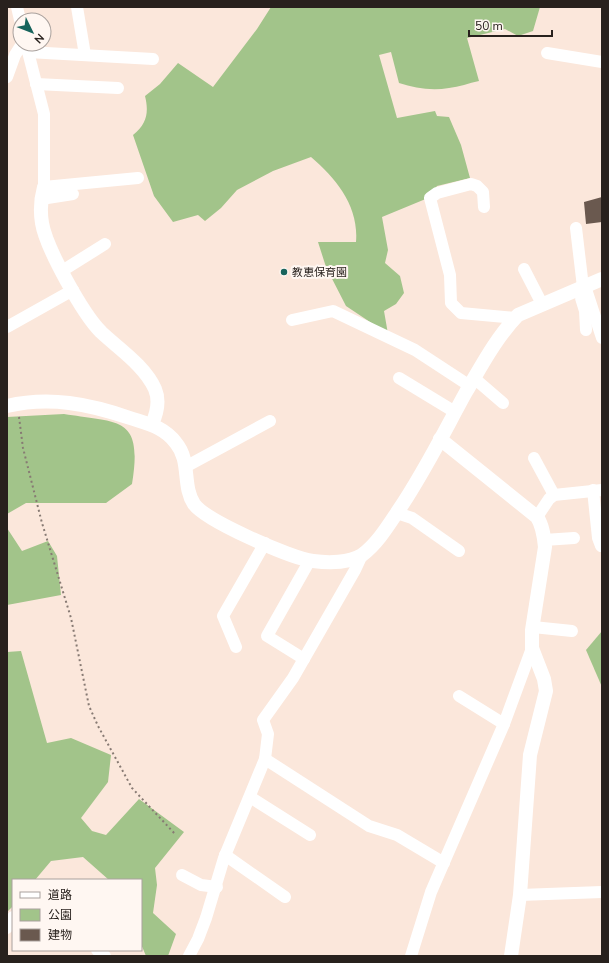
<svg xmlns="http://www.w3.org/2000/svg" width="609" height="963" viewBox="0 0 609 963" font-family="'Nunito Sans','Noto Sans JP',sans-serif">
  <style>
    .green { fill: #a2c48a }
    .building { fill: #6a594f }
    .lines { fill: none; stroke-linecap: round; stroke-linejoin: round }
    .path { stroke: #877a73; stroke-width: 2; stroke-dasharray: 2 3; stroke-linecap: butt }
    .minor { stroke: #fff; stroke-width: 12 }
    .tertiary { stroke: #fff; stroke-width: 14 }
    .poi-dot { fill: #18645c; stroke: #fff7f2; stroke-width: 1.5 }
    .labels { text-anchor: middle; stroke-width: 4; stroke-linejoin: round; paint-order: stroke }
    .poi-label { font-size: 11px; fill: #28211d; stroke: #fff7f2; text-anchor: start }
  </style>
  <rect width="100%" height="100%" fill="#fbe7db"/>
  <g class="green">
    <path d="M271 7H540L533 31 518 36 505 29 467 38 479 81C469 83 459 87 449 88 431 91 415 88 399 83L391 52 379 55 397 118 435 111 437 116 449 117 461 145 470 178 437 186 428 198 382 217 388 250 385 263 400 276 404 293 396 304 384 311 388 334 346 306 326 267 318 242H356C359 207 337 179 311 157L273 171 237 190 221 208 205 221 198 215 173 222 154 196 133 135C147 124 149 112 145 96L160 84 178 63 213 87 257 29Z"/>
    <path d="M64 414C120 423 143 416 132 484L106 503H26L7 514V417Z"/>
    <polygon points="7,528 22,551 48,541 57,556 61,595 7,605"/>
    <polygon points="602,631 602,687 586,650"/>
    <polygon points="21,651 47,743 71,738 111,755 108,782 81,818 92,831 106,835 139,799 184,832 155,868 157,885 153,913 176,934 168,956 146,956 141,944 141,880 109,880 83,857 51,861 35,880 13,880 13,906 7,912 7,652"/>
  </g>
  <polygon class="building" points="602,197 602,222 586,224 584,202"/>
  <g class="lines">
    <polyline class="path" points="19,417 23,448 42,523 71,618 89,706 98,726 132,788 176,835"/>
    <g class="minor">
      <polyline points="17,7 20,20"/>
      <polyline points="77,7 85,55"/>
      <polyline points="26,44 44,114 44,187 138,178"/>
      <polyline points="28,52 153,59"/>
      <polyline points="547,53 602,62"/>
      <polyline points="7,77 15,55 22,44"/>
      <polyline points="36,84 118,88"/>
      <polyline points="41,199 73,194"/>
      <polyline points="484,207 483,192 477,186 471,184 437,193 430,198 450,275 451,303 461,313 515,318"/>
      <polyline points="576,228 583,287"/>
      <polyline points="524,269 542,304"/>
      <polyline points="62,271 105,244"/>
      <polyline points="585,286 602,338"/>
      <polyline points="581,298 585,311 586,330"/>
      <polyline points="292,320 333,311 415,350 470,386"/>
      <polyline points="7,327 73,290"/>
      <polyline points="399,378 455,412"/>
      <polyline points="474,378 503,403"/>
      <polyline points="534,458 554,495"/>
      <polyline points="187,466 270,421"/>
      <polyline points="593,490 598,538 601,546"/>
      <polyline points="397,513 412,518 459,551"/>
      <polyline points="537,517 549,499 554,495 602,490"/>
      <polyline points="544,540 574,538"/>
      <polyline points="533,627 572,631"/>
      <polyline points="236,647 223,616 265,543"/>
      <polyline points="304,659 267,636 310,560"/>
      <polyline points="459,696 504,724"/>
      <polyline points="265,759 369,826 397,835 444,863"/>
      <polyline points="250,797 310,835"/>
      <polyline points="225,855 285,897"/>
      <polyline points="182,875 201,885 217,887"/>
      <polyline points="520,895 602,892"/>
      <polyline points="7,928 13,917"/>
      <polyline points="97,950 105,956"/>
      <polyline points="189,956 198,939 206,918 224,858 265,759 268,734 263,720 293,678 355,570 362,555"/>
      <polyline points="411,956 431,892 504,724 532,648"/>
    </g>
    <g class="tertiary">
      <path d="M44 187C41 198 40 211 42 223 46 248 83 314 101 332 119 349 145 366 155 389 160 401 157 413 152 424"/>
      <path d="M7 406C50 396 89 404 130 418 148 424 164 427 176 443 191 461 182 486 194 504 206 521 291 558 313 561 328 563 349 563 362 555 377 544 388 526 398 511 424 473 444 432 466 392 482 365 496 338 518 315L602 279"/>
      <path d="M440 439 537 517C543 526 544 537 545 547L532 630V648L544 679 546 691 530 755 520 895 511 956"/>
    </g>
  </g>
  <circle class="poi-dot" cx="284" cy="272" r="4"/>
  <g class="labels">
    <g class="poi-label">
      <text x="292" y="276">教恵保育園</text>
    </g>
  </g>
  <rect width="609" height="963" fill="none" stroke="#28211d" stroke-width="16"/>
  <rect x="12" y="879" width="130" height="72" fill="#fff7f2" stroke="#a9a19d"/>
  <rect x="20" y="892" width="20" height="6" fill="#ffffff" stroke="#a9a19d"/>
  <text x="48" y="899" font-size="12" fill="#28211d">道路</text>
  <rect x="20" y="909" width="20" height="12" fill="#a2c48a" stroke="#a9a19d"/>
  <text x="48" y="919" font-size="12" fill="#28211d">公園</text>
  <rect x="20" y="929" width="20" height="12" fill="#6a594f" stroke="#a9a19d"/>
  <text x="48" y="939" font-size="12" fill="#28211d">建物</text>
  <g transform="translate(32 32) rotate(133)"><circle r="19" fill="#fff7f2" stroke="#a9a19d"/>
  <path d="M0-3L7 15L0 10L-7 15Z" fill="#18645c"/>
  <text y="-6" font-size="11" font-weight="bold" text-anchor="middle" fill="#28211d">N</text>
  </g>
  <path d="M469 30v6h83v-6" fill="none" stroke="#28211d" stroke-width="2"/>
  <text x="475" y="30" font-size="12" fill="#28211d" stroke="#fff7f2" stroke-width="3" paint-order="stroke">50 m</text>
</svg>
